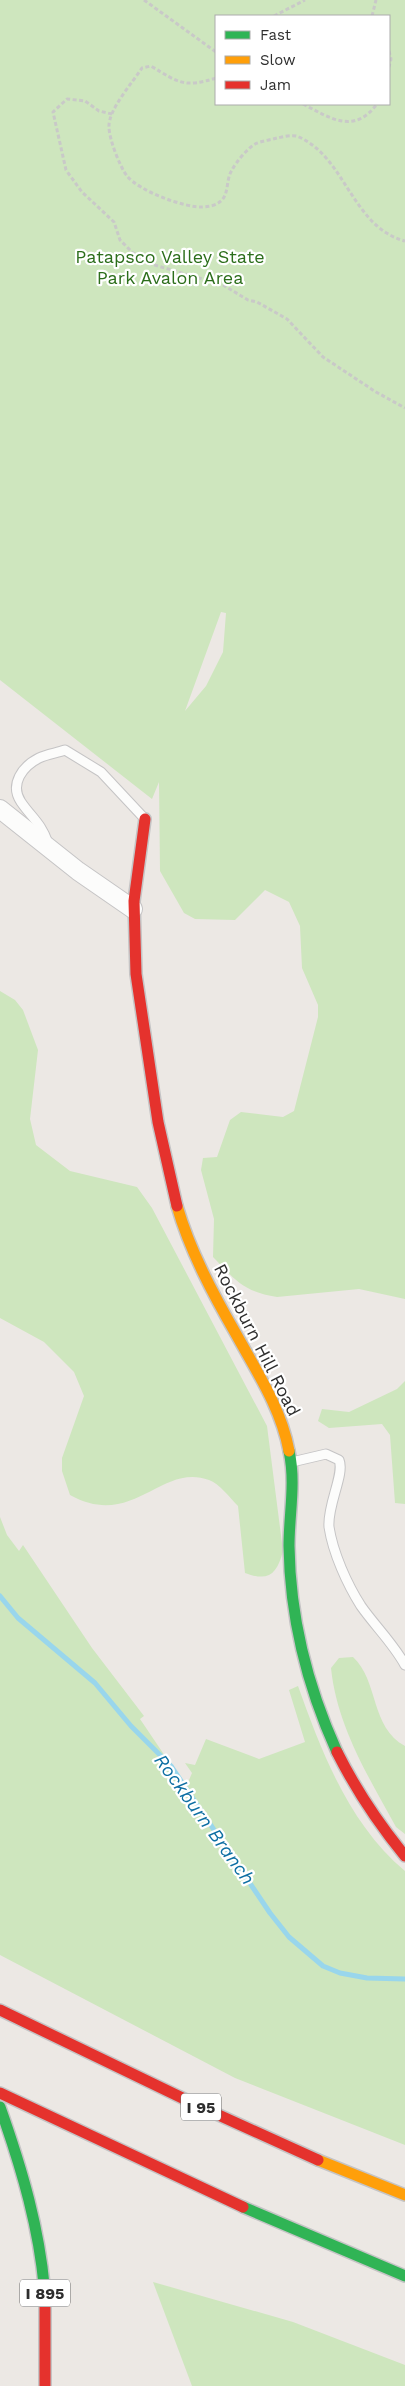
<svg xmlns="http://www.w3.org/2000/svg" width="405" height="2386" viewBox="0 0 405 2386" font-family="'Work Sans',sans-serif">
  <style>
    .green { fill: #cee6be; fill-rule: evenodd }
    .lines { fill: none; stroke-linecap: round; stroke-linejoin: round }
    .stream { stroke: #99d6ec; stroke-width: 5 }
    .lane-casing { stroke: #c5c4c5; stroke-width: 11 }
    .street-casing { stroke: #c5c4c5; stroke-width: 20 }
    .fast-casing { stroke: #c5c4c5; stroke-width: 14 }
    .slow-casing { stroke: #c5c4c5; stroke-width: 14 }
    .jam-casing { stroke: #c5c4c5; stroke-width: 14 }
    .path { stroke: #c9c9c8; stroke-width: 3; stroke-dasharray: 4 2.5; stroke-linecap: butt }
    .lane { stroke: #fcfcfb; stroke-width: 9 }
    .street { stroke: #fcfcfb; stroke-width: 18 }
    .fast { stroke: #30b455; stroke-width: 11 }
    .slow { stroke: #ff9f0a; stroke-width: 11 }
    .jam { stroke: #e5322d; stroke-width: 11 }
    .labels { text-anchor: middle; stroke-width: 4.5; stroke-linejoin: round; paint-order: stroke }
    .shield { fill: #fff; stroke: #6d6d6d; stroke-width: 1 }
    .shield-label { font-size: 16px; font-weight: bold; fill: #2e2e2e }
    .park-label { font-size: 18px; fill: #2c6e1b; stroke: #fff }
    .street-label { font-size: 18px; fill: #2e2e2e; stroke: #fff }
    .water-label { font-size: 19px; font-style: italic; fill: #0d6fa3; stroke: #fff }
  </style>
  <rect width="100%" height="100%" fill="#ece8e4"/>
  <g class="green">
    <path d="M0 0H405V1299L359 1289 277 1297C244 1292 235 1280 213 1257L214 1219 201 1170 203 1158 217 1157 230 1120 241 1112 283 1117 294 1111 318 1017V1005L302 968 300 926 289 902 265 890 235 920 195 919 184 913 160 871 159 782 152 799 0 680ZM216 16H389V104H216ZM221 612 226 613 223 652 206 686 185 711Z"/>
    <path d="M0 991 15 1000 23 1010 38 1050 30 1119 36 1145 70 1171 137 1187 152 1208 267 1426 283 1551C277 1574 269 1582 245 1573L238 1506C230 1498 219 1483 209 1480 161 1462 133 1530 70 1495L62 1471V1458L84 1396 74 1372 44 1342 0 1318Z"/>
    <polygon points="405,1381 405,1504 395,1503 390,1435 382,1424 329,1428 318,1421 322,1409 349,1412 397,1389"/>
    <path d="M0 1517 7 1535 19 1551 23 1545 92 1648 144 1716 140 1719 186 1787 192 1773 185 1763 195 1765 206 1739 259 1759 305 1742 289 1690 298 1686C322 1753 349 1824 405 1871V2145L235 2078 0 1955Z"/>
    <path d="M353 1657C379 1681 370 1727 405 1746V1834L396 1827C368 1776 337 1726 331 1668L339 1658Z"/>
    <polygon points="153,2282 293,2322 405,2365 405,2386 192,2386"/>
  </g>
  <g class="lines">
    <polyline class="stream" points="0,1596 18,1618 95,1683 131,1726 171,1766 270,1913 289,1937 323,1966 340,1973 367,1978 405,1979"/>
    <g class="lane-casing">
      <g id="lane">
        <path d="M48 843C41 823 32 818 21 802 9 784 23 766 39 758 47 754 57 753 65 750L101 772 144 818"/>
        <path d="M292 1462 326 1454 339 1460C345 1474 327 1505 329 1527 333 1553 347 1584 361 1606 375 1626 393 1643 405 1665"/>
      </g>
    </g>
    <g class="street-casing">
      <polyline id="street" points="0,809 78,871 133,909"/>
    </g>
    <g class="fast-casing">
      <g id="fast">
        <path d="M289 1451C296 1483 289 1514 289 1546 290 1617 308 1688 337 1752"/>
        <path d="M0 2107C22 2169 40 2230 45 2295"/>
        <polyline points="243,2207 405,2276"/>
      </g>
    </g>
    <g class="slow-casing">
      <g id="slow">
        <path d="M177 1206C190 1251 213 1294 236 1334 257 1372 281 1408 289 1451"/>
        <polyline points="318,2160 405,2195"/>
      </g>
    </g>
    <g class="jam-casing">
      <g id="jam">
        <polyline points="145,819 134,901 136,974 158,1122 177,1206"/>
        <path d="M337 1752C356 1790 378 1823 405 1856"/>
        <polyline points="0,2010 201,2107 318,2160"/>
        <polyline points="0,2093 243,2207"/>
        <polyline points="45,2295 45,2386"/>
      </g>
    </g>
    <g class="path">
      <polyline points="144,0 216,52"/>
      <polyline points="274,16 305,0"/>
      <polyline points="372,16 376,0"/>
      <polyline points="389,51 391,59 389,67"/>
      <path d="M216 78C184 88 179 83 151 66L142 68C133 82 108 110 109 127 109 139 120 167 127 176 139 191 185 208 203 207 234 205 223 184 232 170 236 162 248 148 255 144 261 141 270 140 277 138 283 137 293 134 299 137 346 158 352 227 405 241"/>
      <path d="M303 104C330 118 354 135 377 104"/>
      <polyline points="112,114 99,111 85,101 67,99 53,112 66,170 82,192 114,222 120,240 133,253 151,264 223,285 248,300 257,302 287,319 323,357 376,392 405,408"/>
    </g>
    <use href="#lane" class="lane"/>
    <use href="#street" class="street"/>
    <use href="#fast" class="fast"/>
    <use href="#slow" class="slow"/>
    <use href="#jam" class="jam"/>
  </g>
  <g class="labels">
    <g class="shield">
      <rect x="181" y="2093.5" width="40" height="27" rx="4"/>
      <rect x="20" y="2279.5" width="50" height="27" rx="4"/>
    </g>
    <g class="shield-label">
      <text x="201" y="2113">I 95</text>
      <text x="45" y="2299">I 895</text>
    </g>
    <g class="park-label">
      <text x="170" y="263">Patapsco Valley State<tspan x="170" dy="21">Park Avalon Area</tspan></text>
    </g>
    <g class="street-label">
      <text transform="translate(257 1340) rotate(63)" y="6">Rockburn Hill Road</text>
    </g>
    <g class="water-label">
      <text transform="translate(205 1819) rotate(54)" y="7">Rockburn Branch</text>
    </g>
  </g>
  <rect x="215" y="15" width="175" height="90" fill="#ffffff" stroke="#ababab"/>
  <rect x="225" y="31" width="25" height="8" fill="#30b455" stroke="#ababab"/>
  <text x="260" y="40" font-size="15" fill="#2e2e2e">Fast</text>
  <rect x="225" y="56" width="25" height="8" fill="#ff9f0a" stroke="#ababab"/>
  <text x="260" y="65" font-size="15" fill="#2e2e2e">Slow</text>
  <rect x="225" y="81" width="25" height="8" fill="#e5322d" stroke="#ababab"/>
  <text x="260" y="90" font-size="15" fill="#2e2e2e">Jam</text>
</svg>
